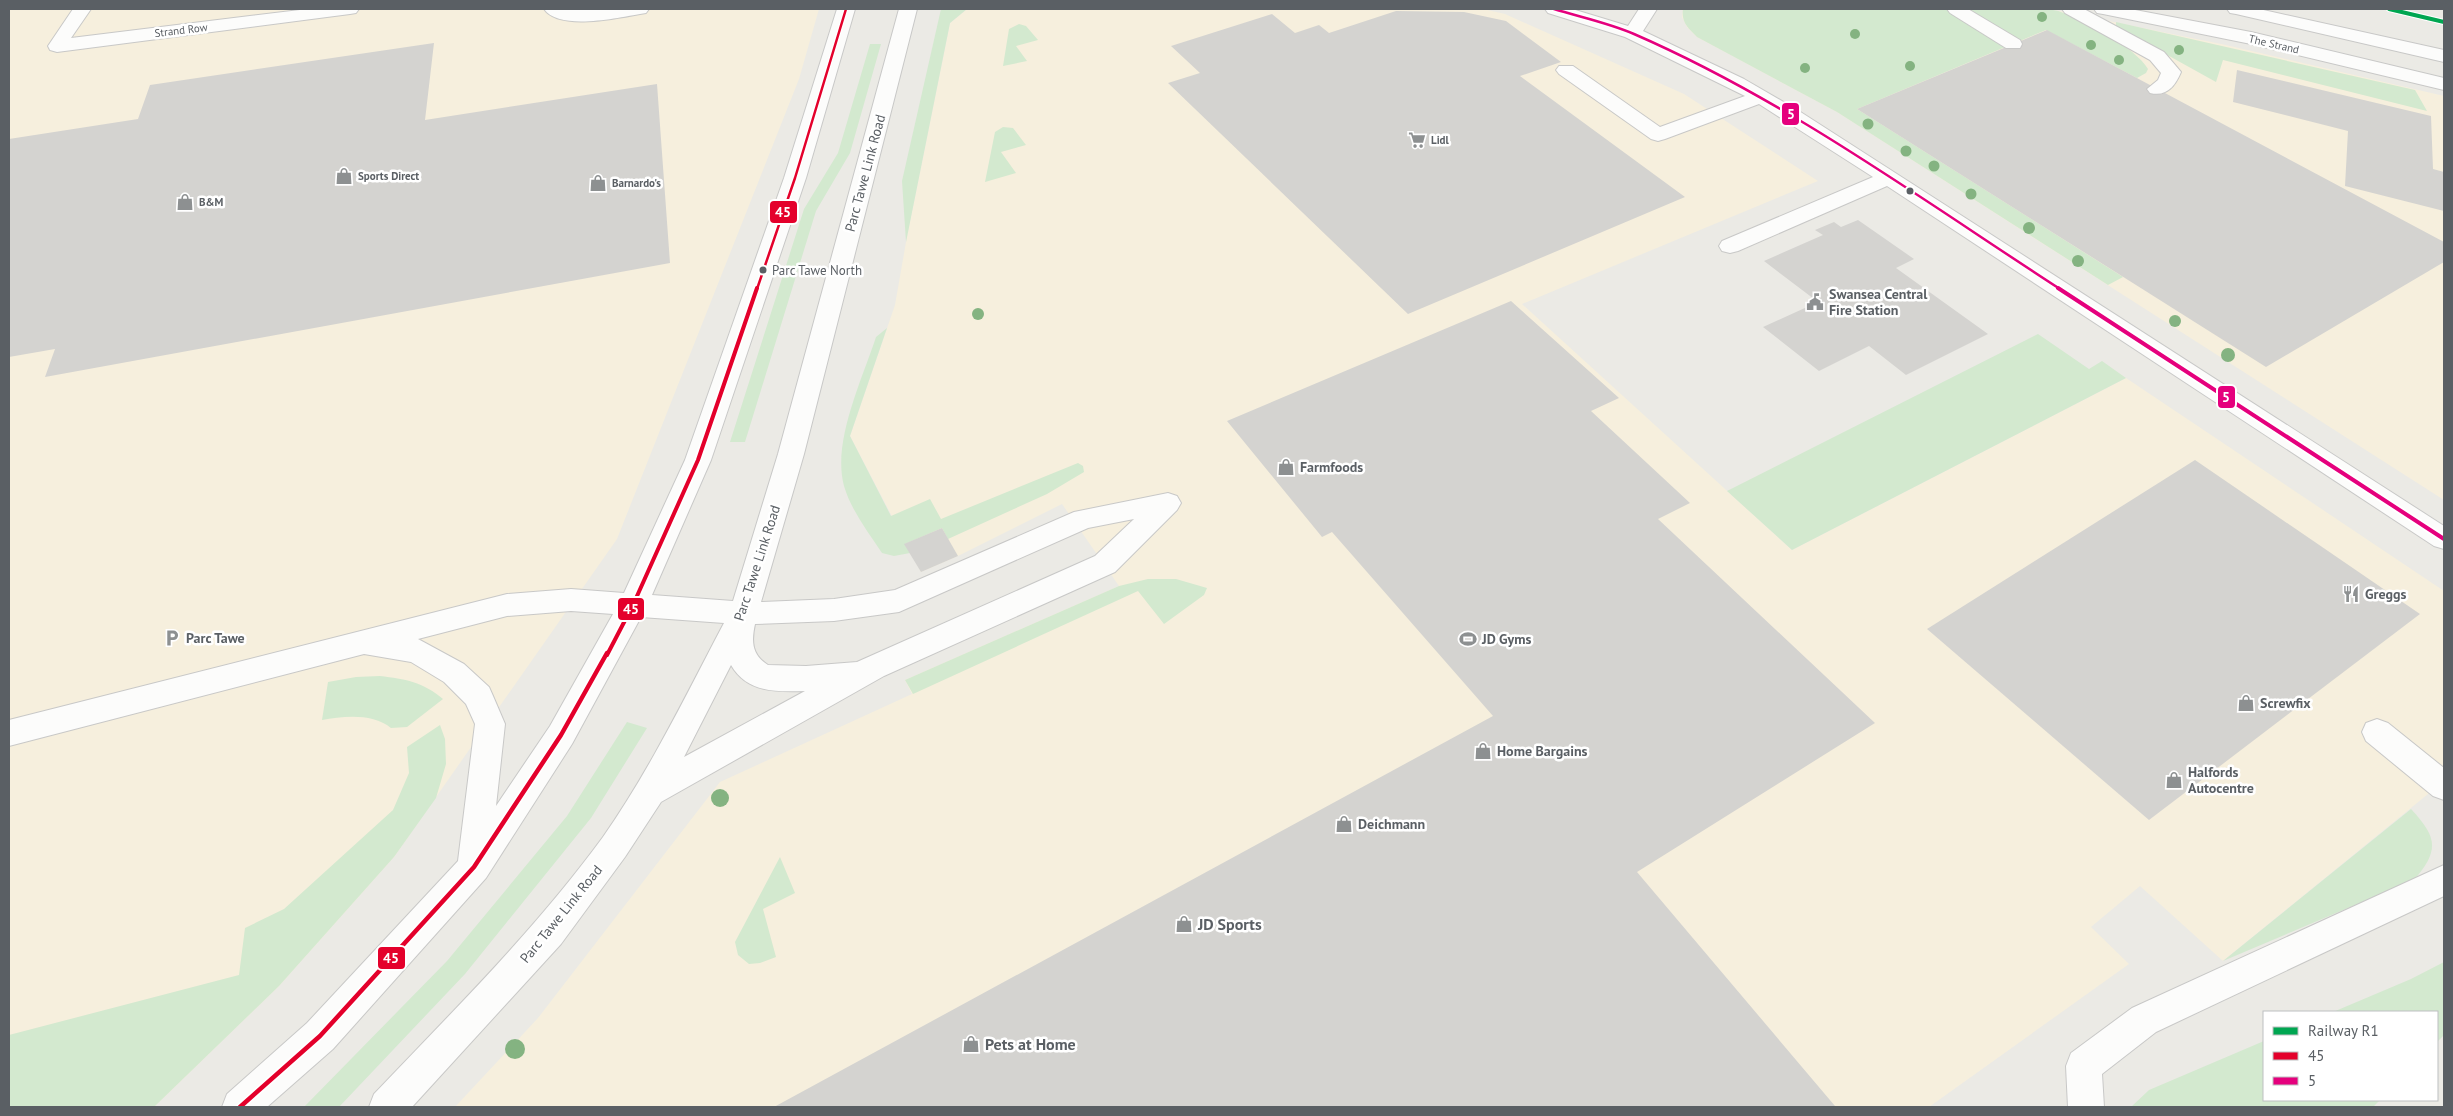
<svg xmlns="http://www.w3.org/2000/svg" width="2453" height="1116" viewBox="0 0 2453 1116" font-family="'PT Sans',sans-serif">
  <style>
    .commercial { fill: #f6efdd }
    .green { fill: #d3e9cf }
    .building { fill: #d4d3d0 }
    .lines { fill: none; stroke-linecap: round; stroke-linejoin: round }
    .minor-casing { stroke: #c8c8c7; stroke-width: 2 }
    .minor { fill: #fcfcfb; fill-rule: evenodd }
    .bus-1-far2-casing { stroke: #fff; stroke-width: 5 }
    .bus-1-far1-casing { stroke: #fff; stroke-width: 8 }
    .bus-1-casing { stroke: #fff; stroke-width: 8 }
    .bus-2-far1-casing { stroke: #fff; stroke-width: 5 }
    .bus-2-casing { stroke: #fff; stroke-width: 8 }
    .bus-1-far2 { stroke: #e4002b; stroke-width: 2.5 }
    .bus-1-far1 { stroke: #e4002b; stroke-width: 4 }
    .bus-1 { stroke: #e4002b; stroke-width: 4.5 }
    .bus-2-far1 { stroke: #e5007d; stroke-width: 2.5 }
    .bus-2 { stroke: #e5007d; stroke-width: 4 }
    .rail-1-casing { stroke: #fff; stroke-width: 6 }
    .rail-1 { stroke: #00a651; stroke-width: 4 }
    .tree { fill: #84b381 }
    .bus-dot { fill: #5a5f64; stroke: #fff; stroke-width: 2 }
    .labels { text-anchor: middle; stroke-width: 5; stroke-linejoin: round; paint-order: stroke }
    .far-street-label { font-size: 11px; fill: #5a5f64; stroke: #fff }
    .far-poi-label { font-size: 11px; font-weight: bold; fill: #5a5f64; stroke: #fff; text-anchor: start }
    .bus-label { font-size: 13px; fill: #5a5f64; stroke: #fff; text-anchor: start }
    .street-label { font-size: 14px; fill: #5a5f64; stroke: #fff }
    .poi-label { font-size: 14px; font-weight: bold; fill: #5a5f64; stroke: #fff; text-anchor: start }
    .near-poi-label { font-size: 16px; font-weight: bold; fill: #5a5f64; stroke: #fff; text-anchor: start }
    .line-badge { stroke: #fff; stroke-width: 2 }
    .badge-label { font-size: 14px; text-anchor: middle; font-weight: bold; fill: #fff }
  </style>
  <rect width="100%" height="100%" fill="#ebeae5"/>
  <g class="commercial">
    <polygon points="9,9 819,9 799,79 617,539 394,857 279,986 154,1107 9,1107"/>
    <polygon points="967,9 1483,9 1505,14 1684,94 1818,181 1522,304 1792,550 2126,378 2444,591 2444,781 2223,961 2140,886 2091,927 2129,964 1929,1107 455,1107 538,1018 720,782 912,694 905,680 1119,586 1062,504 958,556 921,572 850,436 895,305 906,242 950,23"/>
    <polygon points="1683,9 2026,9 2060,11 2226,45 2444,96 2444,500 1837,112 1697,37 1687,27 1682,17"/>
  </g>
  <g class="green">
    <polygon points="941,9 967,9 950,23 906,242 902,181"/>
    <path d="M1683 9H2026C2037 10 2051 8 2061 12 2084 20 2136 48 2148 69L2146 73 2137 78 2046 30 1857 109 2123 277 2108 285 1837 112 1697 37C1688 28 1681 22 1683 9Z"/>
    <polygon points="2116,22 2415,90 2427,111 2223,60 2216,82 2124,31 2116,27"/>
    <polygon points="1019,24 1026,26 1038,40 1016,46 1027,61 1003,66 1009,29"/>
    <polygon points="870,44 881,44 850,153 816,211 745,442 730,442 804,209 838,153"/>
    <polygon points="1003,127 1013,128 1026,145 1001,152 1016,173 985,182 995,132"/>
    <path d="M887 328 850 436 891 516 930 499 941 519 1078 463 1083 466 1084 472 1047 494 948 539 942 528 905 544 910 553 894 556 882 553C868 532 851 510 844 486 832 442 862 380 876 337Z"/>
    <polygon points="2038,334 2089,369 2102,361 2126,378 1792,550 1727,491"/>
    <polygon points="1148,579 1176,579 1207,588 1204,595 1164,624 1138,591 913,694 905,680 1119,586"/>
    <path d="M380 676C405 679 423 682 443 699L407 727 391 728C373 713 344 716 322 720L328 682 356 677Z"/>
    <polygon points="627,722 647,728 591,818 465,974 339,1107 304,1107 447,961 567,816"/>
    <polygon points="440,725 445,739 446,764 436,798 394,857 279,986 154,1107 9,1107 9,1035 239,975 245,928 284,909 393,810 409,773 407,747"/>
    <path d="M2411 809C2437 837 2440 850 2414 880L2223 961Z"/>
    <polygon points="780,857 795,893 763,909 776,957 760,963 749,964 738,955 735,942"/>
    <polygon points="2444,962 2444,1035 2437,1042 2437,1012 2333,1012 2411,979"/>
    <polygon points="2264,1041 2264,1100 2380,1100 2373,1107 2131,1107 2149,1090"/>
  </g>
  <g class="building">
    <polygon points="1396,11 1464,12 1506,21 1561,62 1520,76 1685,197 1408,314 1168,83 1200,73 1171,46 1272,14 1295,33 1319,25 1329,33"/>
    <polygon points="2047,30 2444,242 2444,262 2266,367 1857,109"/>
    <polygon points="434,43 425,120 657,84 670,263 45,377 55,349 9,357 9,139 138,119 150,85"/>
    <polygon points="2237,70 2431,116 2433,169 2444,172 2444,211 2345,186 2348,131 2233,102"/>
    <polygon points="1858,220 1914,259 1896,268 1988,334 1906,375 1869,346 1819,371 1763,327 1818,302 1764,261 1823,235 1815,230 1834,222 1841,227"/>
    <polygon points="1511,301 1619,398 1591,411 1690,503 1658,519 1875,723 1637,872 1835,1106 774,1107 1493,716 1332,532 1322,537 1227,421"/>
    <polygon points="2195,460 2420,614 2149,820 1927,629"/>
    <polygon points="942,528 958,556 921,572 904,544"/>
  </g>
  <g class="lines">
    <g class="minor-casing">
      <g id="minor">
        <polygon points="73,9 91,9 71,38 308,9 359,9 356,13 350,14 57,52 50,50 48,46"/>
        <path d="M544 9H649L646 13 640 14C617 18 559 31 544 9Z"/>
        <path d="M837 9H855L806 178 711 460 652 595 733 601 778 454 899 9H917L804 454 761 602 834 599 895 590 1074 512 1168 493 1177 496 1181 503 1177 510 1115 572 884 676 661 802 625 857 561 944 412 1107H369L374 1094C453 1011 535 930 603 837 650 770 686 695 724 623L641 617 572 744 486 878 333 1049 267 1107H222L227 1094 307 1023 458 861 475 724 466 704 444 682 411 662 364 654 9 746V720L507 594 571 589 624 593 685 460 784 178ZM1134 519 1095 556 857 662 806 666 768 665C752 655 751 642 755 624L834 621 899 612 1088 528ZM571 611 613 614 550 726 496 806 505 724 493 696 489 687 464 664 418 639 507 616ZM731 665C747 693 777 692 805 691L684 757Z"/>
        <polygon points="1545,9 1572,9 1628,26 1639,9 1657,9 1643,31 1744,79 1799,111 2444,526 2444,549 2434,546 1887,186 1738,251 1730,253 1722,251 1719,246 1722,241 1873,177 1759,104 1665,139 1658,141 1651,139 1559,74 1556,70 1559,66 1573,66 1660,127 1745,96 1625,37 1548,13"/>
        <polygon points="1947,9 1968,9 2020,40 2022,44 2020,48 2006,48 1950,13"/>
        <path d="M2062 9H2084L2164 52 2181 72C2175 86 2167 97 2150 93L2147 89 2158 80 2161 73 2150 60 2065 13Z"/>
        <polygon points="2094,9 2130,9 2251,32 2444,78 2444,90 2251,44 2103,14 2097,13"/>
        <polygon points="2227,9 2259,9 2444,50 2444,62 2236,14 2230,13"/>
        <polygon points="2377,719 2388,723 2444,768 2444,800 2433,796 2366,741 2362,732 2366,723"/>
        <polygon points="2444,865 2444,896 2156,1032 2102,1074 2104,1107 2068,1107 2066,1066 2071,1053 2132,1008"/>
      </g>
    </g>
    <use href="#minor" class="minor"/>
    <g class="bus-1-far2-casing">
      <polyline id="bus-1-far2" points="757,289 795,178 846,9"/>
    </g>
    <g class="bus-1-far1-casing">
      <polyline id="bus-1-far1" points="607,655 633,605 698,460 757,288"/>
    </g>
    <g class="bus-1-casing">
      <polyline id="bus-1" points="240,1107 320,1036 474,867 561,735 607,653"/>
    </g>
    <g class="bus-2-far1-casing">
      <path id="bus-2-far1" d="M1554 9C1580 17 1609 23 1634 34 1786 100 1921 199 2060 289"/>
    </g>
    <g class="bus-2-casing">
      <polyline id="bus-2" points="2058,288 2444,539"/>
    </g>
    <use href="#bus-1-far2" class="bus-1-far2"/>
    <use href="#bus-1-far1" class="bus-1-far1"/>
    <use href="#bus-1" class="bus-1"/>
    <use href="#bus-2-far1" class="bus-2-far1"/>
    <use href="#bus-2" class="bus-2"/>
    <g class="rail-1-casing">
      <polyline id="rail-1" points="2389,9 2444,22"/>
    </g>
    <use href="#rail-1" class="rail-1"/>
  </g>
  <g class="tree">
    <circle cx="2042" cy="17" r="5"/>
    <circle cx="1855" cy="34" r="5"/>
    <circle cx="2091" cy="45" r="5"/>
    <circle cx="2179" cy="50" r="5"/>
    <circle cx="2119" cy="60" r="5"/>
    <circle cx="1910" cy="66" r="5"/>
    <circle cx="1805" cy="68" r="5"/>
    <circle cx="1868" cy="124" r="5.5"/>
    <circle cx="1906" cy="151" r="5.5"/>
    <circle cx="1934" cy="166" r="5.5"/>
    <circle cx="1971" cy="194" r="5.5"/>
    <circle cx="2029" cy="228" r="6"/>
    <circle cx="2078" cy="261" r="6"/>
    <circle cx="978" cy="314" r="6"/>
    <circle cx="2175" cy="321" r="6"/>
    <circle cx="2228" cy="355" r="7"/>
    <circle cx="720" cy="798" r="9"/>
    <circle cx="515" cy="1049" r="10"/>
  </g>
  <defs>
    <g id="supermarket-bare" transform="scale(1.35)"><path d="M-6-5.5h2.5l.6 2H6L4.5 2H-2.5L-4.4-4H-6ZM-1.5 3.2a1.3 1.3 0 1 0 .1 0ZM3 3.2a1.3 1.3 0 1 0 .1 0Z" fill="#8d9091" stroke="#fff" stroke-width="2.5" paint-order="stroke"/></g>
    <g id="shop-bare" transform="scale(1.35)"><path d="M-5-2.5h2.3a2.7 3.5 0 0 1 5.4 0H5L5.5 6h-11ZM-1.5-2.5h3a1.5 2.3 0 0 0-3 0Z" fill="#8d9091" stroke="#fff" stroke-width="2.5" paint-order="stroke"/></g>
    <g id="civic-bare" transform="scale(1.35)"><path d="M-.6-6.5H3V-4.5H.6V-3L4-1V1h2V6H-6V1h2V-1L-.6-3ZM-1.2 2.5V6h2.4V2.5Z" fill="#8d9091" stroke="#fff" stroke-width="2.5" paint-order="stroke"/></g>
    <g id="restaurant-bare" transform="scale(1.35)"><path d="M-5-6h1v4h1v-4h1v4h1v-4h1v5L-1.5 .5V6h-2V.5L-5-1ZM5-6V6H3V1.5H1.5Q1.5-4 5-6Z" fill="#8d9091" stroke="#fff" stroke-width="2.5" paint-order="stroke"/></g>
    <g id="parking-bare" transform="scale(1.35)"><path d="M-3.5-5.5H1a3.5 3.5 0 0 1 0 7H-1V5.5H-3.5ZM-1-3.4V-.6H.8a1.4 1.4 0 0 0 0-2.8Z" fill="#8d9091" stroke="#fff" stroke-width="2.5" paint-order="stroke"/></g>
    <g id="stadium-bare" transform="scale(1.35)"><path d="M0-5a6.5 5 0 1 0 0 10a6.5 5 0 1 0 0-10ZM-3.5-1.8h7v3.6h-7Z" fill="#8d9091" stroke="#fff" stroke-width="2.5" paint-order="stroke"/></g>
  </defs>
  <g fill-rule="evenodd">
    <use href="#supermarket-bare" x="1417" y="140"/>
    <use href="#shop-bare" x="344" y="176"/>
    <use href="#shop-bare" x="598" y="183"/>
    <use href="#shop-bare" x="185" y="202"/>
    <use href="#civic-bare" x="1815" y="302"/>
    <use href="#shop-bare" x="1286" y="467"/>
    <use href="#restaurant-bare" x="2351" y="594"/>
    <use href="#parking-bare" x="172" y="638"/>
    <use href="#stadium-bare" x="1468" y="639"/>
    <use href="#shop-bare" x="2246" y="703"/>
    <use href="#shop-bare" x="1483" y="751"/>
    <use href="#shop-bare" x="2174" y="780"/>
    <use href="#shop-bare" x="1344" y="824"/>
    <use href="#shop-bare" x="1184" y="924"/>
    <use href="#shop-bare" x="971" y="1044"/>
  </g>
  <g class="bus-dot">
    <circle cx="1910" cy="191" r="4.5"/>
    <circle cx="763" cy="270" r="4.5"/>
  </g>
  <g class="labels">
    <g class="far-street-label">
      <text transform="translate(181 30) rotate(-7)" y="4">Strand Row</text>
      <text transform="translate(2274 44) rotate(13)" y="4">The Strand</text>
    </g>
    <g class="far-poi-label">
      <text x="1431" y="144">Lidl</text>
      <text x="358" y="180">Sports Direct</text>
      <text x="612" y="187">Barnardo's</text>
      <text x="199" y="206">B&amp;M</text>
    </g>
    <g class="bus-label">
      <text x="772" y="275">Parc Tawe North</text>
    </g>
    <g class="street-label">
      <text transform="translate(865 173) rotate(-75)" y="5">Parc Tawe Link Road</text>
      <text transform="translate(757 563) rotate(-72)" y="5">Parc Tawe Link Road</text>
      <text transform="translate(561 914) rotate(-51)" y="5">Parc Tawe Link Road</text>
    </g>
    <g class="poi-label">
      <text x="1829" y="299">Swansea Central<tspan x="1829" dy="16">Fire Station</tspan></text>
      <text x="1300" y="472">Farmfoods</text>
      <text x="2365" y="599">Greggs</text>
      <text x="186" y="643">Parc Tawe</text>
      <text x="1482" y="644">JD Gyms</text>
      <text x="2260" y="708">Screwfix</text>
      <text x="1497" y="756">Home Bargains</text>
      <text x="2188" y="777">Halfords<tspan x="2188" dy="16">Autocentre</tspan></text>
      <text x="1358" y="829">Deichmann</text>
    </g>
    <g class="near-poi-label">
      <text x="1198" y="930">JD Sports</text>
      <text x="985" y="1050">Pets at Home</text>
    </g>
  </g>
  <g class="line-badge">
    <rect x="1781" y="102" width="19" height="24" rx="5" fill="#e5007d"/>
    <rect x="769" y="200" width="29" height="24" rx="5" fill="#e4002b"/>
    <rect x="2217" y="385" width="19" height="24" rx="5" fill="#e5007d"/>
    <rect x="617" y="597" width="28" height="24" rx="5" fill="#e4002b"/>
    <rect x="377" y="946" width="29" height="24" rx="5" fill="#e4002b"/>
  </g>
  <g class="badge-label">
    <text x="1791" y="119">5</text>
    <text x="783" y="217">45</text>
    <text x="2226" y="402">5</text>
    <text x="631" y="614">45</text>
    <text x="391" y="963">45</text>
  </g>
  <rect width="2453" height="1116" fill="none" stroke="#5a5f64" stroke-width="20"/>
  <rect x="2263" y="1011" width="175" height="90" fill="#ffffff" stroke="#bdbfc1"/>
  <rect x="2273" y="1027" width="25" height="8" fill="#00a651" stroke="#bdbfc1"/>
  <text x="2308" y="1036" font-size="15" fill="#5a5f64">Railway R1</text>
  <rect x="2273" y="1052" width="25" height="8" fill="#e4002b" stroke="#bdbfc1"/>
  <text x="2308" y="1061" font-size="15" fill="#5a5f64">45</text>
  <rect x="2273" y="1077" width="25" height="8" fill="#e5007d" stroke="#bdbfc1"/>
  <text x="2308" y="1086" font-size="15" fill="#5a5f64">5</text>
</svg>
